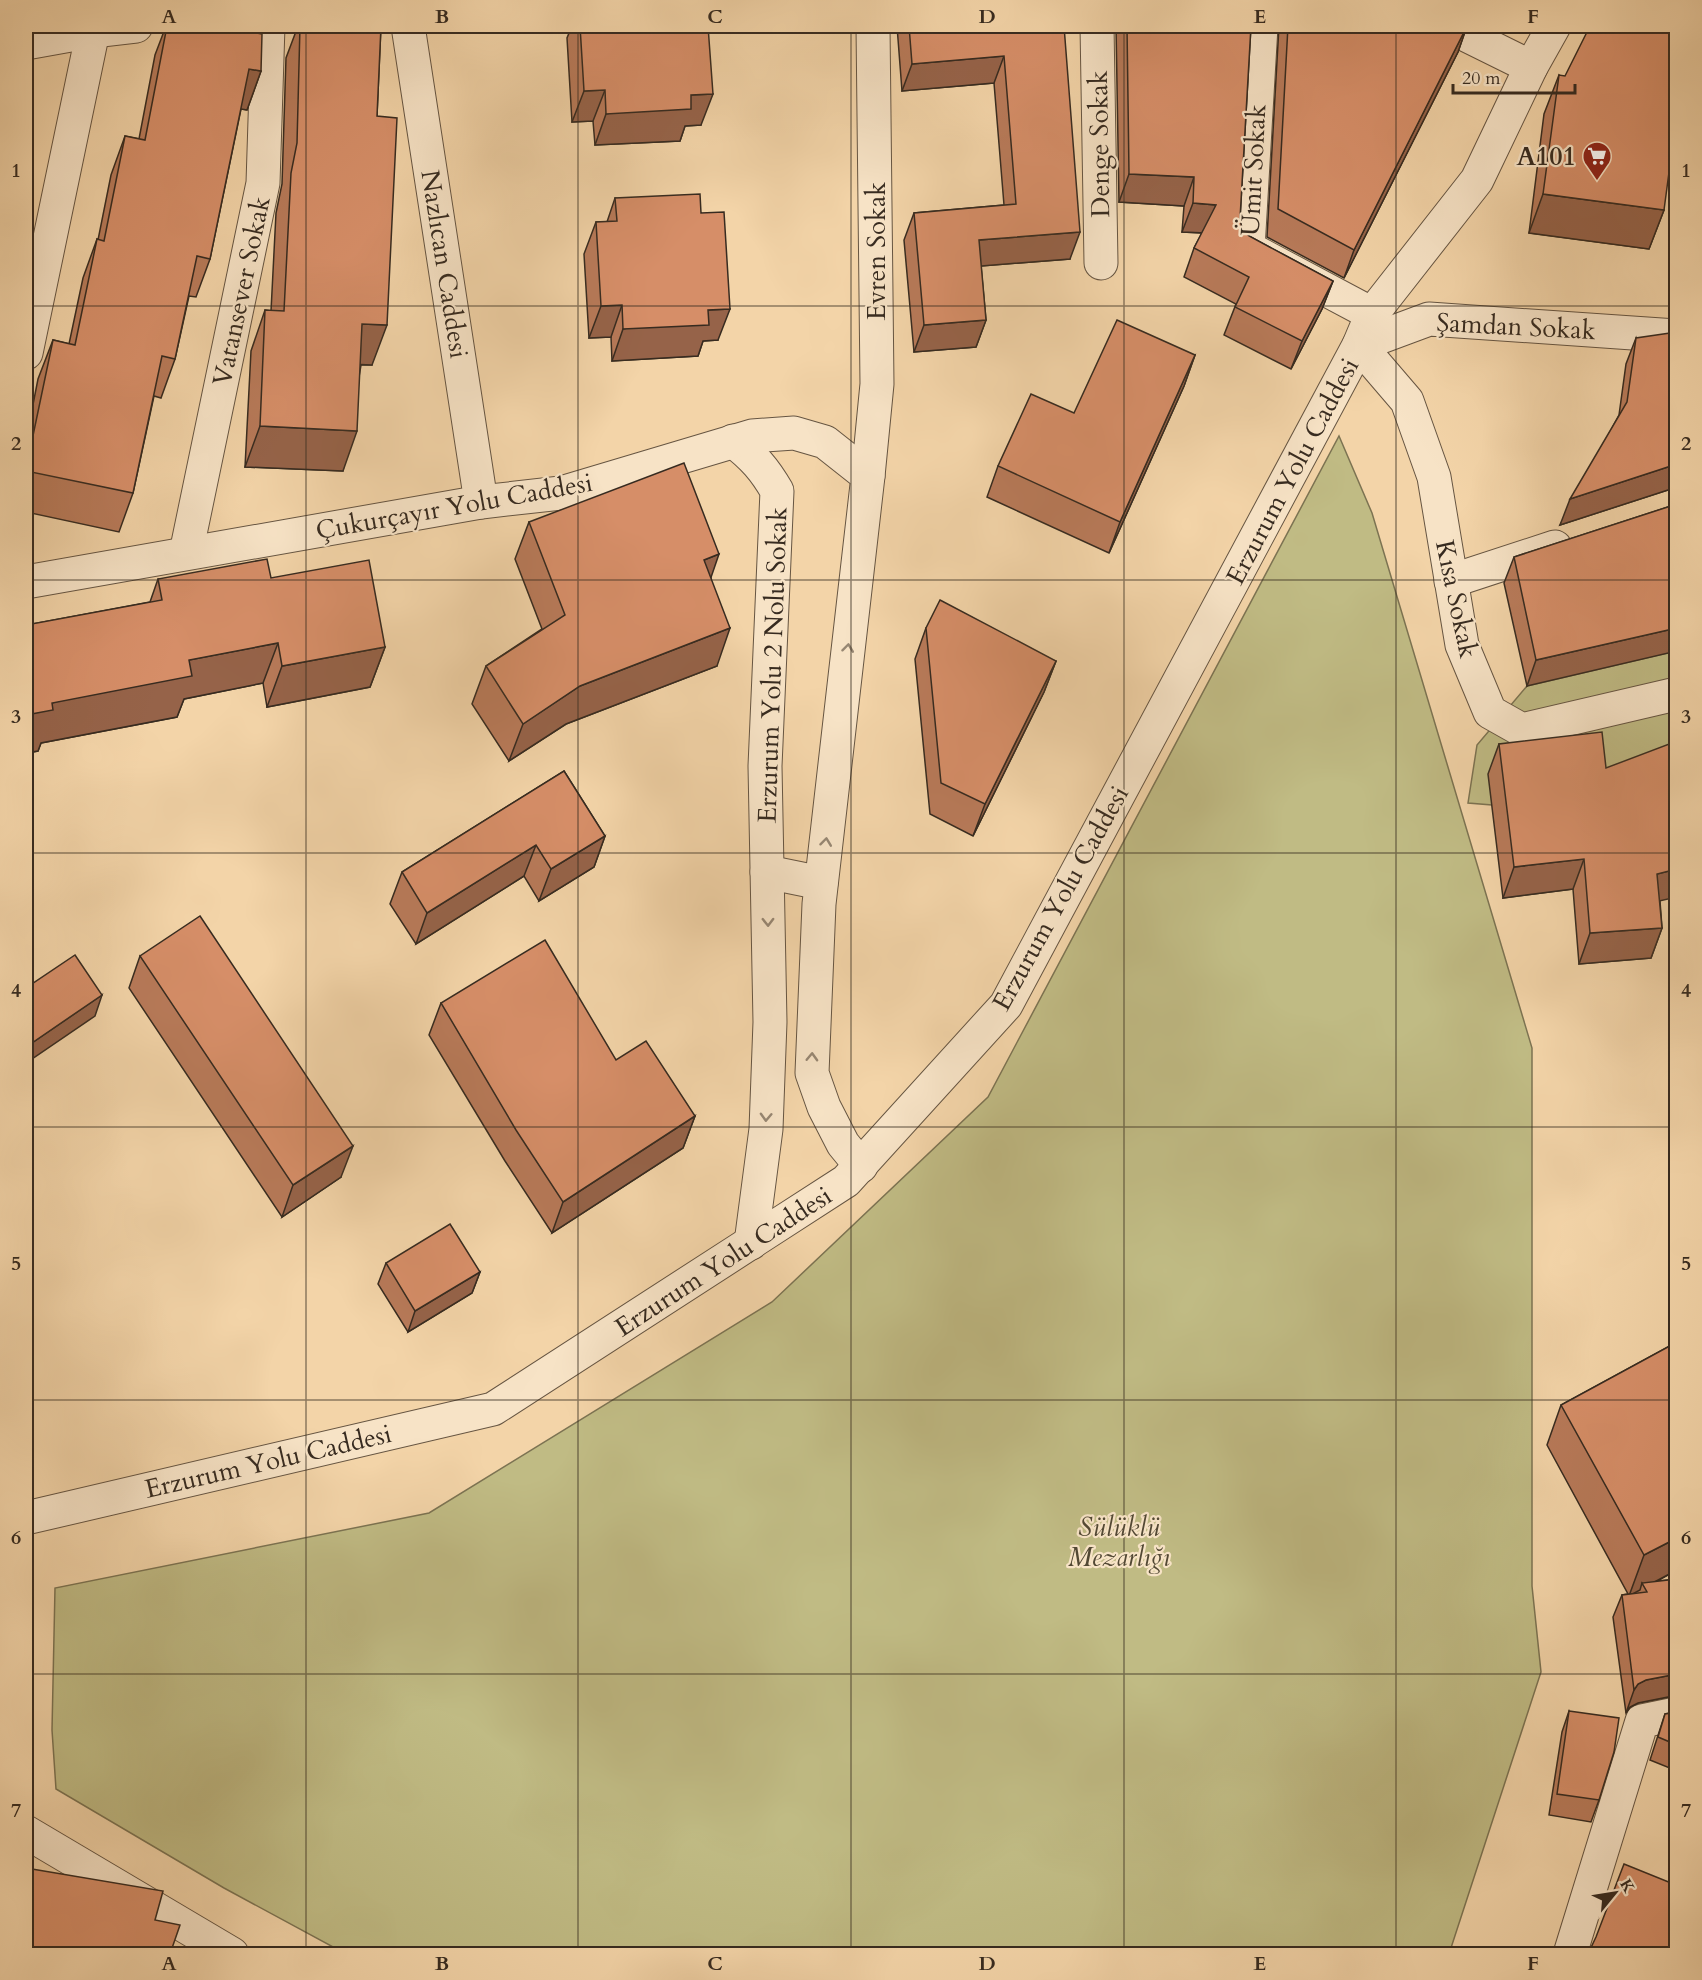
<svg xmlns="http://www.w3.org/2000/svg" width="1702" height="1980" viewBox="0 0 1702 1980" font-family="Cardo,serif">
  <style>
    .green { fill: #c0bb84; stroke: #7c7352; stroke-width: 1.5 }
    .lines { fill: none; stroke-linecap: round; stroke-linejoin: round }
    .minor-casing { stroke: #665542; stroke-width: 35 }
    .tertiary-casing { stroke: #665542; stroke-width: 35 }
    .minor { stroke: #f7e3c6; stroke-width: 33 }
    .tertiary { stroke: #f7e3c6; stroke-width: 33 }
    .wall { fill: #b87a59; stroke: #372b20; stroke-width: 1.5 }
    .shaded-wall { fill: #966349; stroke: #372b20; stroke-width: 1.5 }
    .building { fill: #d68e68; stroke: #372b20; stroke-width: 1.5 }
    .oneway { stroke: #978773 }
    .grid { fill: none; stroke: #372b20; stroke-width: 1.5; stroke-opacity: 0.55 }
    .labels { text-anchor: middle; stroke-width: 4.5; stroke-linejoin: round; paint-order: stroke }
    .street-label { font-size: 26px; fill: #372b20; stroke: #f7e3c6 }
    .poi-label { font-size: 26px; font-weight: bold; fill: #372b20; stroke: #f7e3c6; text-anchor: end }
    .park-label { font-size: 26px; font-style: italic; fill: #524834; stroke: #f7e3c6 }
    .neatline { fill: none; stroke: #372b20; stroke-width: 2 }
    .grid-label { font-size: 20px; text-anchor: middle; font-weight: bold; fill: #372b20 }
  </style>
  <rect width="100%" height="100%" fill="#f3d4a8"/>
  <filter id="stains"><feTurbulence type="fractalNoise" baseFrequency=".00333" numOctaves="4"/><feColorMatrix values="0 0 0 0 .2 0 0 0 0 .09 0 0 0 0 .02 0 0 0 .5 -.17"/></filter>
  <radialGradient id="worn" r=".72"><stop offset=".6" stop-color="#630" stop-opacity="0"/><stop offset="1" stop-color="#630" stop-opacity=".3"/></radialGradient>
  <g class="green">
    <polygon points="1339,436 1372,513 1532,1048 1532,1586 1541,1672 1449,1954 346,1954 224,1888 56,1789 52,1730 55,1588 429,1513 772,1302 988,1097"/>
    <polygon points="1676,651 1676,748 1628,816 1468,803 1477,745 1527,686"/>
  </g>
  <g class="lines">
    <g class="minor-casing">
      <g id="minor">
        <polyline points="1097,26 1101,263"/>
        <polyline points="1261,26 1248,248 1372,314"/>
        <polyline points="1448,26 1531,67"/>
        <polyline points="1676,336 1429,319 1359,345 1407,401 1434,477 1462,645 1490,712 1522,730 1676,694"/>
        <polyline points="26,353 93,31"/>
        <polyline points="868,476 877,384 873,26"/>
        <polyline points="186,553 263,183 268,26"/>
        <polyline points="1451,581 1555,547"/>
        <polyline points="26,1832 232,1954"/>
        <polyline points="1570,1954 1642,1721 1676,1714"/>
      </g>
    </g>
    <g class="tertiary-casing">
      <g id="tertiary">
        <polyline points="408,26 481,502"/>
        <polyline points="26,43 93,31 136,26"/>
        <path d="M733 441C753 456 765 470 777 491L765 766 770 1022 766 1129 751 1243"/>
        <polyline points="26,582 481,502 561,493 752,436 794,433 825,442 868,476 819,904 812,1073 824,1107 843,1144 861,1166"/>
        <polyline points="767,872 821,883"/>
        <polyline points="26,1518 493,1409 846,1181 1006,1005 1359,345 1372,314 1477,180 1531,67 1554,26"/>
      </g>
    </g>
    <use href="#minor" class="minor"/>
    <use href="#tertiary" class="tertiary"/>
  </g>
  <g class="wall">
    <polygon points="166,26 217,26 261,71 247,110 241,109 210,259 196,297 189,296 175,359 161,398 154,396 133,493 119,532 26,512 26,440 38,379 53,340 69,344 83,278 97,239 98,240 111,175 125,136 139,139 155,55"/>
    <polygon points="298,26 381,26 377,116 372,365 361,365 343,471 245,467 251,351 265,310 271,311 276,213 282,184 286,58"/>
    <polygon points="572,26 708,26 701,125 685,126 680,141 595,145 593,121 572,122 567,38"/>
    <polygon points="897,26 1064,26 1070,259 981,266 986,320 976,347 914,352 904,240 914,213 1004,205 994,83 902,91"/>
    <polygon points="1116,26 1251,26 1240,219 1242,229 1249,236 1333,281 1322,309 1291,369 1224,335 1236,304 1184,277 1194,248 1202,233 1182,232 1184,206 1119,202"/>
    <polygon points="1279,26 1467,26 1458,52 1344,278 1267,237"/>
    <polygon points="1559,75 1664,210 1649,249 1529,233 1544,114"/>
    <polygon points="615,198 701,213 718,340 703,341 698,356 612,361 611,337 589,338 584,254 596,222 607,222"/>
    <polygon points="1636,338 1671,489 1560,525 1619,415 1626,364"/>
    <polygon points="1195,355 1184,386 1109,553 987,497 998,466 1074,413"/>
    <polygon points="1677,504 1527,686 1504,583 1514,557"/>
    <polygon points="529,522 711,578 717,666 566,724 509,761 472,704 486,666 542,629 515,559"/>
    <polygon points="271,578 385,647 370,687 267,707 263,683 184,699 177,717 41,743 38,751 26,753 26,625 150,602 158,579"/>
    <polygon points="926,628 1056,661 1044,692 973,836 930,814 915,659"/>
    <polygon points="1499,744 1606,768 1660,901 1662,928 1651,958 1579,964 1573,889 1503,898 1488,774"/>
    <polygon points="564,771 605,836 594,867 539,901 524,876 416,944 390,904 402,872"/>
    <polygon points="140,956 341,1177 282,1217 129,988"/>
    <polygon points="441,1003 616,1060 695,1116 683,1148 552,1233 505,1161 429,1035"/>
    <polygon points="386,1263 480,1272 472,1293 408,1332 378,1284"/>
    <polygon points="1677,1342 1677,1570 1657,1581 1677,1579 1677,1696 1673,1696 1638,1703 1630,1707 1626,1713 1613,1617 1622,1595 1628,1594 1547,1445 1561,1405"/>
    <polygon points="1569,1711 1599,1800 1591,1822 1549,1815 1562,1732"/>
    <polygon points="1677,1712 1677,1771 1650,1760 1665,1714"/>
  </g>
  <g class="shaded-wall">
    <polygon points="1467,26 1458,52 1344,278 1354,250"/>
    <polygon points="1004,56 994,83 902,91 912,64"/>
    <polygon points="249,69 261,71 247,110 235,108"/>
    <polygon points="605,90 593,121 572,122 584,91"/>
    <polygon points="713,94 701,125 685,126 680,141 595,145 606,114 691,95"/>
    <polygon points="1129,174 1194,177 1184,206 1119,202"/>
    <polygon points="1543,194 1664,210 1649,249 1529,233"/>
    <polygon points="1193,203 1216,205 1206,233 1182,232"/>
    <polygon points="1080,232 1070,259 969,267 979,240"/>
    <polygon points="1333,281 1322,309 1291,369 1302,341"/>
    <polygon points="622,305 611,337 589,338 601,306"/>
    <polygon points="730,309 718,340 703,341 698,356 612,361 623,329 708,310"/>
    <polygon points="986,320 976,347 914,352 924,325"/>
    <polygon points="362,324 387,325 372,365 348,364"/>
    <polygon points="1195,355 1184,386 1109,553 1120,522"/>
    <polygon points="260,426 357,431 343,471 245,467"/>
    <polygon points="1677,464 1677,489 1671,489 1560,525 1570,499"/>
    <polygon points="719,554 706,592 704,560"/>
    <polygon points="730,628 717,666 566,724 509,761 523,724 580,686"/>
    <polygon points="1677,628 1677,651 1527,686 1536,660"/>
    <polygon points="278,643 263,683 184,699 177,717 41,743 38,751 26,753 26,715 52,703 189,660"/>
    <polygon points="385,647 370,687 267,707 282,666"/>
    <polygon points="1056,661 1044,692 973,836 985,804"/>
    <polygon points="605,836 594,867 539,901 551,869"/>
    <polygon points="536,845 524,876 416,944 427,913"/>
    <polygon points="1584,859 1573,889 1503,898 1514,867"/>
    <polygon points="1677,869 1677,897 1646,904 1657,874"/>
    <polygon points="1662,928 1651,958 1579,964 1590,933"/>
    <polygon points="102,995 95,1016 26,1063 26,1047"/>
    <polygon points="695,1116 683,1148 552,1233 563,1202"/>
    <polygon points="353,1146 341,1177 282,1217 293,1185"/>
    <polygon points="480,1272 472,1293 408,1332 415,1311"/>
    <polygon points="1677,1538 1677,1570 1645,1587 1642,1583 1640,1590 1629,1596 1644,1555"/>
    <polygon points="1677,1674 1677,1696 1673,1696 1638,1703 1630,1707 1626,1713 1634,1690 1638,1684 1646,1680"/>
  </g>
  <g class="building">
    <polygon points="167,26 217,26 262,34 261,71 249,69 210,259 197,256 175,359 162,356 133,493 26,471 26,469 53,340 75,345 97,239 104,241 125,136 145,140"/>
    <polygon points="300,26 381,26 377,116 397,118 387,325 362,324 357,431 260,426 265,310 284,311 291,173 297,143"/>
    <polygon points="580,26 708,26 713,94 691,95 691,109 606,114 605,90 584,91"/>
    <polygon points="909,26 1064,26 1080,232 979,240 986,320 924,325 914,213 1016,204 1004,56 912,64"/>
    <polygon points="1127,26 1251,26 1240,219 1242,229 1249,236 1333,281 1302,341 1235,307 1249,277 1194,248 1216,205 1193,203 1194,177 1129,174"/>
    <polygon points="1288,26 1467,26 1354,250 1278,209"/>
    <polygon points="1590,26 1677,26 1677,112 1664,210 1543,194 1559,75 1565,76"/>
    <polygon points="700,194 701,213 724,212 730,309 708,310 709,325 623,329 622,305 601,306 596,222 617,221 615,198"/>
    <polygon points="1117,320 1195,355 1120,522 998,466 1031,394 1074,413"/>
    <polygon points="1670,333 1677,333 1677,464 1570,499 1627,402 1636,338"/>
    <polygon points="684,463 719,554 704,560 730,628 580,686 523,724 486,666 565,615 529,522"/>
    <polygon points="1677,504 1677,628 1536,660 1514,557"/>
    <polygon points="267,559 271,578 369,560 385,647 282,666 278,643 189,660 192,676 52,703 53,710 26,715 26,625 162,600 158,579"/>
    <polygon points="940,600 1056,661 985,804 941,783 926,628"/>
    <polygon points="1602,732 1606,768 1677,741 1677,869 1657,874 1662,928 1590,933 1584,859 1514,867 1499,744"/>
    <polygon points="564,771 605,836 551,869 536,845 427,913 402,872"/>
    <polygon points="200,916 353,1146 293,1185 140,956"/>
    <polygon points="545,940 616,1060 646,1041 695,1116 563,1202 516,1130 441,1003"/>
    <polygon points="75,955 102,995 26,1047 26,988"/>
    <polygon points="450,1224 480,1272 415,1311 386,1263"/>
    <polygon points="1677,1342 1677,1538 1644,1555 1561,1405"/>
    <polygon points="1677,1579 1677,1674 1646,1680 1638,1684 1634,1690 1622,1595 1647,1592 1642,1583"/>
    <polygon points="1569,1711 1619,1718 1614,1752 1599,1800 1557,1794"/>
    <polygon points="1677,1712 1677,1745 1658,1737 1665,1714"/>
    <polygon points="1624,1864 1671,1883 1677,1868 1677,1954 1588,1954 1596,1937"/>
    <polygon points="26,1868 163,1891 155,1920 180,1925 170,1954 26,1954"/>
    <polygon points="1487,1949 1502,1954 1485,1954"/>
  </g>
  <defs><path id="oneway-chevron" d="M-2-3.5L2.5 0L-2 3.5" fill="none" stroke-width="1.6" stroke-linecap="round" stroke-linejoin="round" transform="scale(1.5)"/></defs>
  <g class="oneway">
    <use href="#oneway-chevron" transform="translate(848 648) rotate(-83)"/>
    <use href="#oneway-chevron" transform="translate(826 842) rotate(-83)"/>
    <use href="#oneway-chevron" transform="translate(768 922) rotate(89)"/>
    <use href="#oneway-chevron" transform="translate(812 1057) rotate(-88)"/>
    <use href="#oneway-chevron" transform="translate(766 1117) rotate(92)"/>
  </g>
  <path class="grid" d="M306 26V1954M578 26V1954M851 26V1954M1124 26V1954M1396 26V1954M26 306H1676M26 580H1676M26 853H1676M26 1127H1676M26 1400H1676M26 1674H1676"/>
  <defs>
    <g id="supermarket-pin" transform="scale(1.5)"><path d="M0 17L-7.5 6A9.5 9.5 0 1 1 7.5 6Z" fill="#8f2418" stroke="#f7e3c6"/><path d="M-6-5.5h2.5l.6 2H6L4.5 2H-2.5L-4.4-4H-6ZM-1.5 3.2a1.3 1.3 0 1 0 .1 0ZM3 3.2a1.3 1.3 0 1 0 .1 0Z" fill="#fff"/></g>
  </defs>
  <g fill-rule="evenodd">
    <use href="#supermarket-pin" x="1597" y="156"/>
  </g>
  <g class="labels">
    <g class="street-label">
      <text transform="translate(1099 144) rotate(-91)" y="9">Denge Sokak</text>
      <text transform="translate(1253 170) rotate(-87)" y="9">Ümit Sokak</text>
      <text transform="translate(876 251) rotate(-90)" y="9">Evren Sokak</text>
      <text transform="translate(445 264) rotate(81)" y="9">Nazlıcan Caddesi</text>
      <text transform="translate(241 291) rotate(-78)" y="9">Vatansever Sokak</text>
      <text transform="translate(1516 326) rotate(3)" y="9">Şamdan Sokak</text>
      <text transform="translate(1292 471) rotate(-62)" y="9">Erzurum Yolu Caddesi</text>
      <text transform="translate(454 506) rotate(-10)" y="9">Çukurçayır Yolu Caddesi</text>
      <text transform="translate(1457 599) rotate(78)" y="9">Kısa Sokak</text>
      <text transform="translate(772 665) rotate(-88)" y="9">Erzurum Yolu 2 Nolu Sokak</text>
      <text transform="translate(1060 898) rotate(-61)" y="9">Erzurum Yolu Caddesi</text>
      <text transform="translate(723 1261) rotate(-33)" y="9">Erzurum Yolu Caddesi</text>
      <text transform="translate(268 1461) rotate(-13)" y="9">Erzurum Yolu Caddesi</text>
    </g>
    <g class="poi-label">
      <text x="1576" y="165">A101</text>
    </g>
    <g class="park-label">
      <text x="1119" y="1536">Sülüklü<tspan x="1119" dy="30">Mezarlığı</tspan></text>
    </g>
  </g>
  <rect width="1702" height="1980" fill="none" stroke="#f3d4a8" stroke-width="66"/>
  <g transform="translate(1615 1893) rotate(60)" stroke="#f7e3c6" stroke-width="4.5" paint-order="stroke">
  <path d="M0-4.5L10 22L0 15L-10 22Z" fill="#372b20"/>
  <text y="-9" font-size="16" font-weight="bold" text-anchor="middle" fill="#372b20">K</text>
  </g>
  <path d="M1453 84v9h122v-9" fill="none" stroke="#372b20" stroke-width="3"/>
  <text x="1462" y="84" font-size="18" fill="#372b20" stroke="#f7e3c6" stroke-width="4.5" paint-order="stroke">20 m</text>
  <rect x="33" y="33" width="1636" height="1914" class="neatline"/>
  <g class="grid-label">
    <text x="169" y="23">A</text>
    <text x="442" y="23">B</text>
    <text x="715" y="23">C</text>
    <text x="987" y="23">D</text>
    <text x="1260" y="23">E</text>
    <text x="1533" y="23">F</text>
    <text x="16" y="177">1</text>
    <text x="1686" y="177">1</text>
    <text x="16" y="450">2</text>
    <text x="1686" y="450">2</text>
    <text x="16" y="723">3</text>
    <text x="1686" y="723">3</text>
    <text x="16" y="997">4</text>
    <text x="1686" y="997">4</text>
    <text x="16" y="1270">5</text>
    <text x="1686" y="1270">5</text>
    <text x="16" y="1544">6</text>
    <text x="1686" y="1544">6</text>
    <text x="16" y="1817">7</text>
    <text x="1686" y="1817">7</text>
    <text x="169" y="1970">A</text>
    <text x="442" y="1970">B</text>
    <text x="715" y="1970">C</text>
    <text x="987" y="1970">D</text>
    <text x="1260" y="1970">E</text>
    <text x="1533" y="1970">F</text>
  </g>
  <rect width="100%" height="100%" filter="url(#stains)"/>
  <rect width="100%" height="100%" fill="url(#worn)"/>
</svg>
